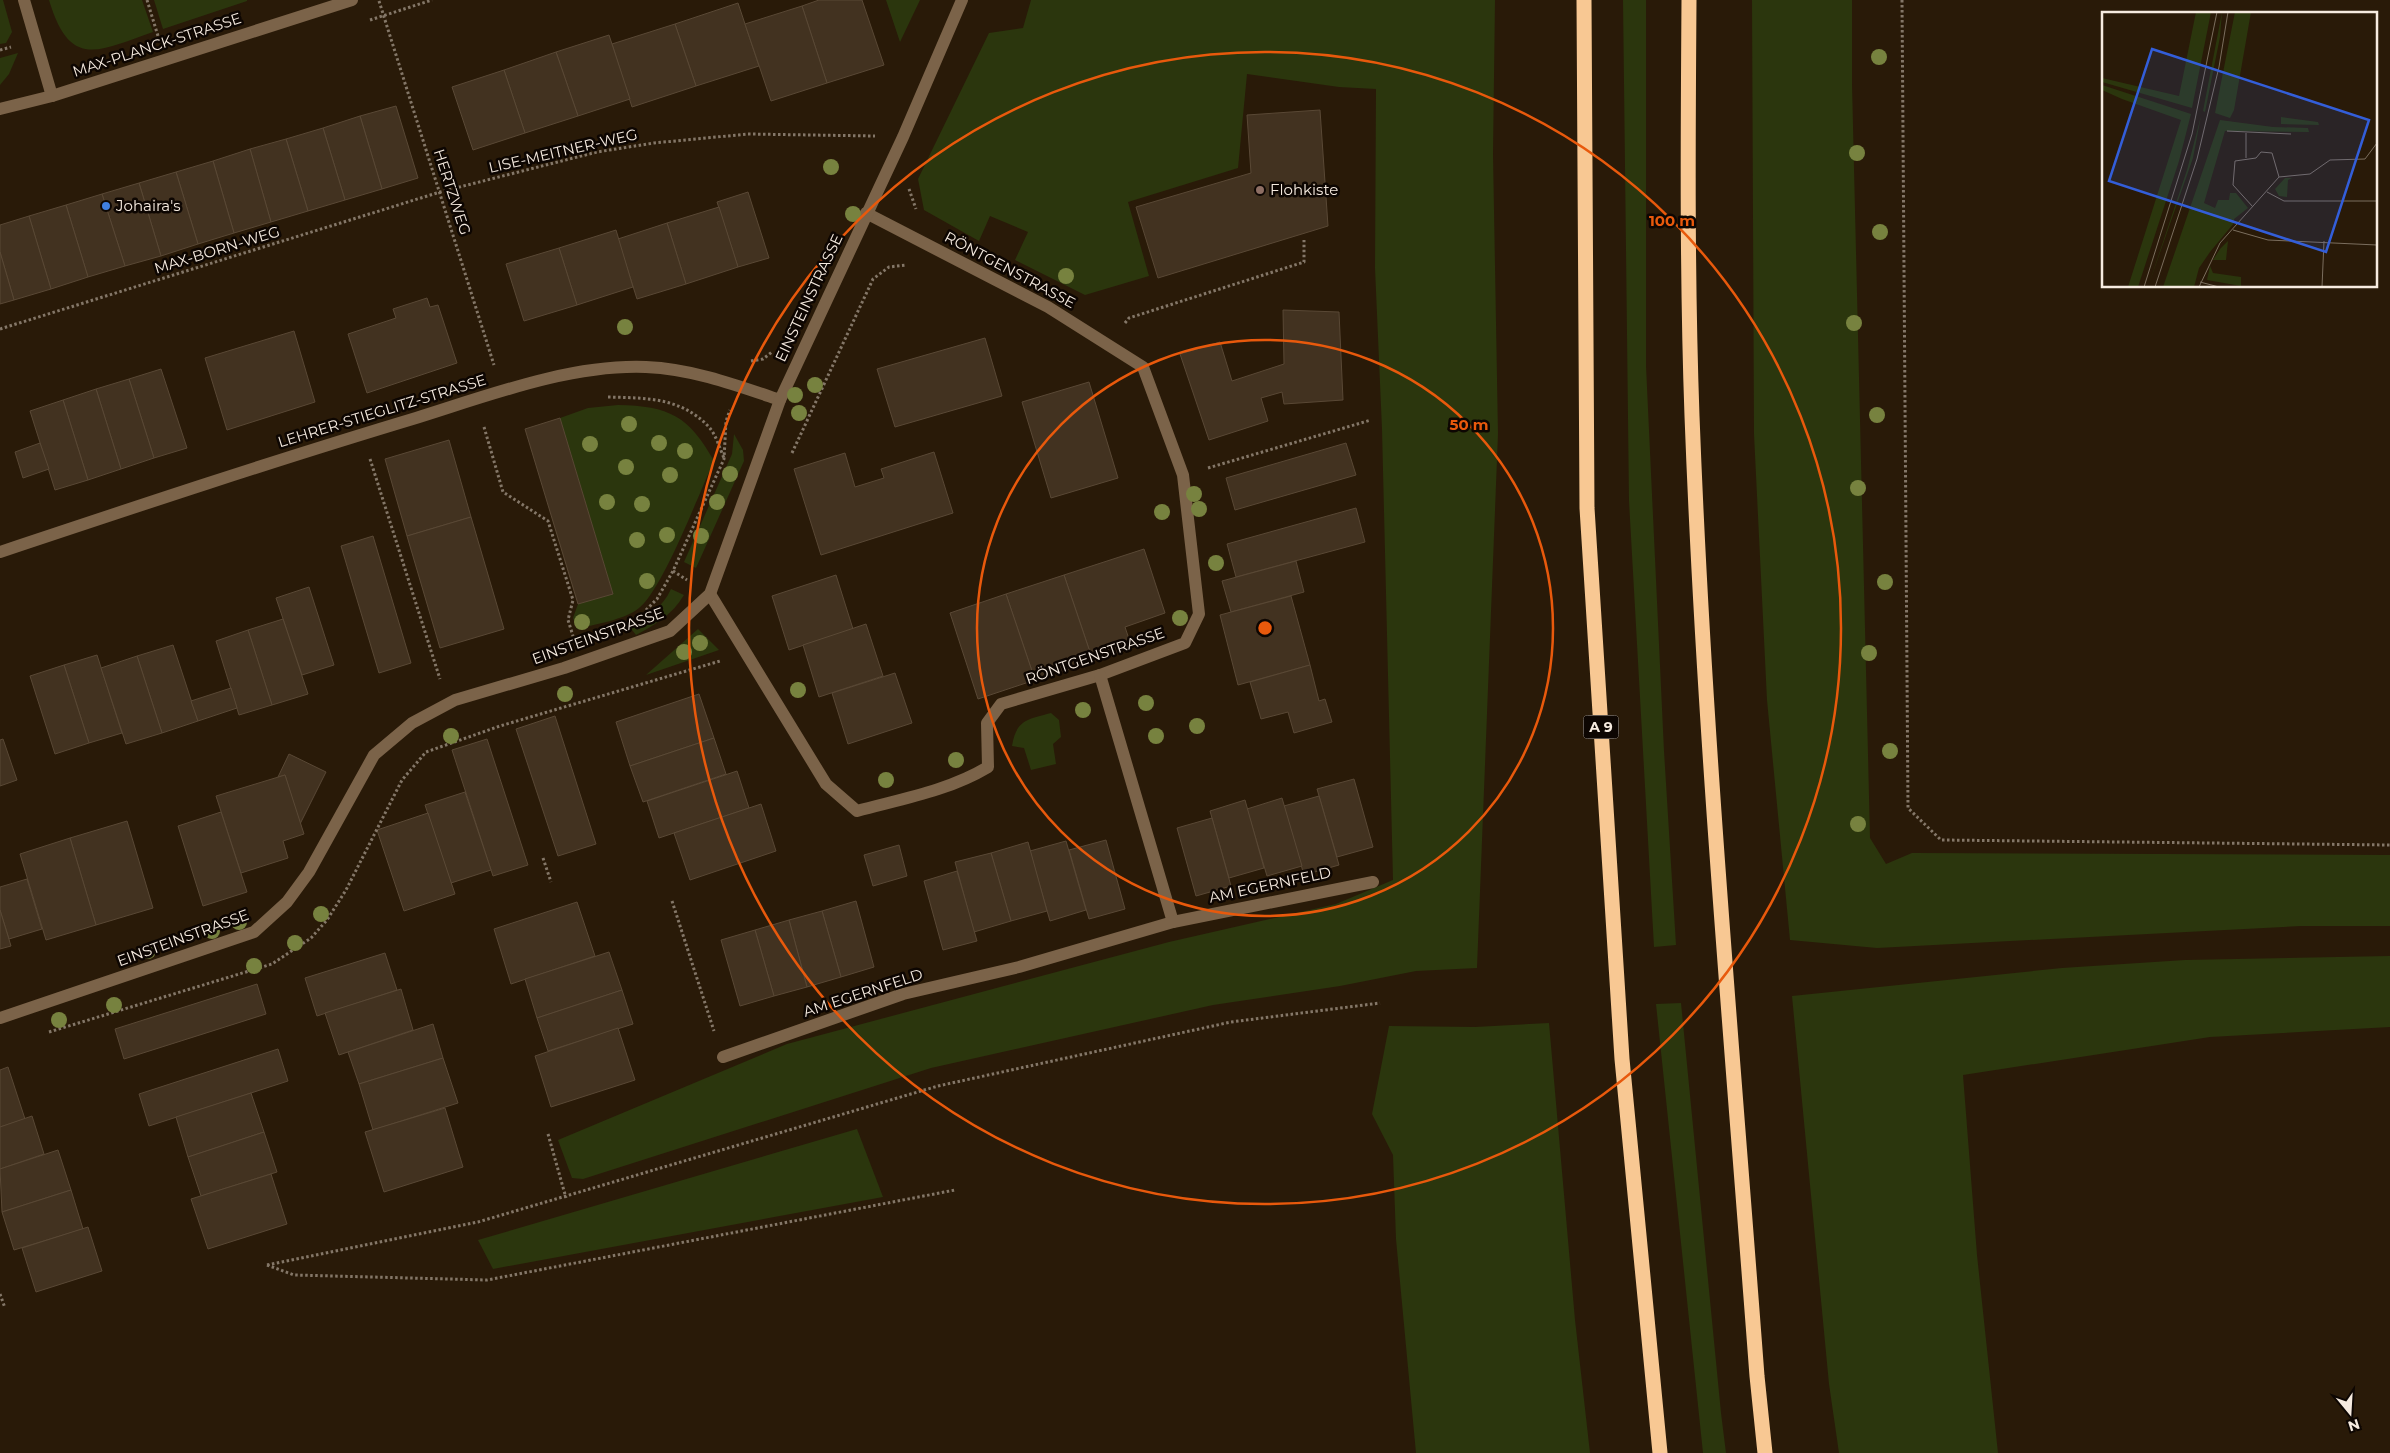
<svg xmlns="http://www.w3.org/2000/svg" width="2390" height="1453" viewBox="0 0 2390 1453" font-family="Montserrat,sans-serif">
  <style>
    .green { fill: #2b360d }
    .building { fill: #423220; stroke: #594835 }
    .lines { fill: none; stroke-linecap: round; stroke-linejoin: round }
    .path { stroke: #847768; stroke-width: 3; stroke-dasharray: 2.5 2.5; stroke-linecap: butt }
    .minor { stroke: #7b6349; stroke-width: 12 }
    .highway { stroke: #f8c893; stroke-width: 15 }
    .tree { fill: #77823f }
    .ring { fill: none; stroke: #e8590c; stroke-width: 2.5 }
    .education-dot { fill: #8d6e63; stroke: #0d0602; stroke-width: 2 }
    .shop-dot { fill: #3f7fe0; stroke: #0d0602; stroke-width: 2 }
    .labels { text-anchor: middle; stroke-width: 5; stroke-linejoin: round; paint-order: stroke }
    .shield { fill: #0d0602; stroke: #b0a69d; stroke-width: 1 }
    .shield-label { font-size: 14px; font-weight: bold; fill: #f6ebe0 }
    .street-label { font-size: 15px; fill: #f6ebe0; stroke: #0d0602 }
    .poi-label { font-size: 15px; fill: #f6ebe0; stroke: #0d0602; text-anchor: start }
    .inset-road { fill: none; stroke: #7b6e5e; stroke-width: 1 }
    .view { fill: #335ed9; fill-opacity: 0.15; stroke: #335ed9; stroke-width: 2.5 }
    .inset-edge { fill: none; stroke: #f6ebe0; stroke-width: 2.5 }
    .centre { fill: #e8590c; stroke: #0d0602; stroke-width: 2.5 }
    .ring-label { font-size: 15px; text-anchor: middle; font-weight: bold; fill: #e8590c; stroke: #0d0602; stroke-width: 5; stroke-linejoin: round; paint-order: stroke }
  </style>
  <rect width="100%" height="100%" fill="#291a08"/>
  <g class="green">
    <polygon points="0,0 3,0 12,32 6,43 0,44"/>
    <path d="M49 0H142L153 32C98 51 70 70 49 0Z"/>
    <polygon points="154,0 247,0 247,1 163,29"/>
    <polygon points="886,0 920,0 900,42"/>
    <polygon points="1031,0 1495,0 1493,154 1498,434 1477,968 1416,971 1340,986 1213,1005 931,1068 583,1179 572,1178 558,1140 787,1044 1169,942 1336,904 1393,880 1382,429 1375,268 1376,89 1339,87 1247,74 1238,168 1128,202 1149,276 1085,295 1015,260 1028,232 990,216 979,241 924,210 918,179 989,33 1023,28"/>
    <polygon points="1623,0 1646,0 1646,366 1664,751 1676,945 1654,947 1629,501"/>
    <polygon points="1752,0 1852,0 1852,84 1870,838 1886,864 1912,853 2390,855 2390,926 2301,926 1877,948 1790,940 1767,700 1754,434"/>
    <polygon points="18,53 9,74 0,85 0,58"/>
    <path d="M618 405C669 406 689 416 714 461 699 493 663 589 639 608 624 620 596 624 577 629L573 618 578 604 613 594 560 418 588 408Z"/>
    <polygon points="734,434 743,450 744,461 696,568 684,562 732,454"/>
    <path d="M671 589 684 595C672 615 656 624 636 635L629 626C647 618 663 607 671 589Z"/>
    <polygon points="698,629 719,650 646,675"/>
    <path d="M1051 713 1059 720 1061 737 1053 744 1056 764 1031 770 1024 748 1012 746C1016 720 1028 719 1051 713Z"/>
    <polygon points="2390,956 2390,1027 2210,1037 1963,1075 1977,1255 1998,1453 1839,1453 1829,1384 1792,996 2062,968 2185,960"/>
    <polygon points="1681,1003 1721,1413 1726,1453 1703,1453 1656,1004"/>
    <polygon points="1549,1023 1575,1320 1590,1453 1416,1453 1396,1239 1393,1155 1372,1114 1389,1026 1475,1027"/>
    <polygon points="857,1129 883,1197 493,1269 478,1240"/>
  </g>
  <g class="building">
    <polygon points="819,0 862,0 884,65 827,83 802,6"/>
    <polygon points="738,3 759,66 696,86 675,24"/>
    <polygon points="802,6 827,83 771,101 745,24"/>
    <polygon points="675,24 696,86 632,107 612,44"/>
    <polygon points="609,35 630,99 578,116 556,52"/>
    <polygon points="556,52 578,116 525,133 504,70"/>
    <polygon points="504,70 525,133 473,150 452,87"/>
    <polygon points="396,106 418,178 382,189 360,116"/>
    <polygon points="1320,110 1328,226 1158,278 1136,207 1251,173 1247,115"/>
    <polygon points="360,116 382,189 345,200 323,128"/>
    <polygon points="323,128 345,200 308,211 286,139"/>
    <polygon points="286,139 308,211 271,222 250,149"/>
    <polygon points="250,149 271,222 234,233 213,161"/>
    <polygon points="213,161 234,233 198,244 176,172"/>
    <polygon points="176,172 198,244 161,256 139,183"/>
    <polygon points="139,183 161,256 125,266 102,194"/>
    <polygon points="748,192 769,258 738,267 717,202"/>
    <polygon points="102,194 125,266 88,277 66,205"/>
    <polygon points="66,205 88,277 51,289 29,216"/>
    <polygon points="719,207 738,267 686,284 667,223"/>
    <polygon points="29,216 51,289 14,300 0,252 0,225"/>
    <polygon points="667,223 686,284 637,299 618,239"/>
    <polygon points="616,230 633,287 577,305 559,248"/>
    <polygon points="559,248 577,305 524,321 506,264"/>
    <polygon points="0,252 14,300 0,304"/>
    <polygon points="427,298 430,307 438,305 457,363 367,393 348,334 396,318 393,309"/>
    <polygon points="1283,310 1339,312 1343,400 1284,404 1282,392 1261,398 1268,421 1209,440 1180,354 1220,342 1232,381 1284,364"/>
    <polygon points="294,331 315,402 227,430 205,358"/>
    <polygon points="985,338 1002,396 895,427 877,369"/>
    <polygon points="161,369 187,448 154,458 129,379"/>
    <polygon points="129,379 154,458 121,469 96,389"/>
    <polygon points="1089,382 1118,478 1051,498 1022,402"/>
    <polygon points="96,389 121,469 88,480 63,400"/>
    <polygon points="63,400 88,480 55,490 30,411"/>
    <polygon points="560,418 613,594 578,604 525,429"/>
    <polygon points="449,440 471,517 407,536 385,459"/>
    <polygon points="40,443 49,469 23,478 15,452"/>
    <polygon points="1346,443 1356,475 1235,510 1226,478"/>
    <polygon points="934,452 953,513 821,555 794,469 845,453 855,487 884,478 881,469"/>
    <polygon points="1356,508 1365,542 1236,577 1227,544"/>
    <polygon points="471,517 504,629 440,648 407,536"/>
    <polygon points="373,536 411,663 379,673 341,546"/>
    <polygon points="1144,549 1165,613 1125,627 1132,648 1093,661 1064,575"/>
    <polygon points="1296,561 1304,592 1231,612 1222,581"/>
    <polygon points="836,575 853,629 789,650 772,596"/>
    <polygon points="1064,575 1093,661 1035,680 1006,594"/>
    <polygon points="309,587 334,665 302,675 276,598"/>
    <polygon points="1006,594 1035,680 978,699 950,613"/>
    <polygon points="1291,596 1310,665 1238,685 1220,615"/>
    <polygon points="283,619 308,694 272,705 248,630"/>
    <polygon points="866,624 883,676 819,697 803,645"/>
    <polygon points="248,630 272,705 239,715 216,641"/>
    <polygon points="173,645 198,721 162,733 137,656"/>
    <polygon points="97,655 122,733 89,743 64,665"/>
    <polygon points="137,656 162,733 126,744 101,668"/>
    <polygon points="64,665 89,743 55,754 30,676"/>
    <polygon points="1310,665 1319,701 1325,699 1332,722 1294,733 1288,712 1261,719 1250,682"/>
    <polygon points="895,673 912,723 848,744 832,693"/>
    <polygon points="231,688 237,708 198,721 191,701"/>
    <polygon points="699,694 714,738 630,766 616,722"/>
    <polygon points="555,716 596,844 558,856 516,729"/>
    <polygon points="714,738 726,774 643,802 630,766"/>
    <polygon points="3,739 17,780 0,786 0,740"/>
    <polygon points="487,739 528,865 493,876 452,750"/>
    <polygon points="289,754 326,772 300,824 285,775 278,777"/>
    <polygon points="737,771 749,808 659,838 647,801"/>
    <polygon points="285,775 304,834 283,841 288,858 241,873 216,796"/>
    <polygon points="1354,779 1373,847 1337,857 1317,789"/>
    <polygon points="465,792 491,870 451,883 425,805"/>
    <polygon points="1319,796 1339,865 1304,875 1284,806"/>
    <polygon points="1282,798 1302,866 1267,876 1247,809"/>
    <polygon points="1245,800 1264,868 1229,878 1210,811"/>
    <polygon points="761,804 776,851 690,880 674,833"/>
    <polygon points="221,812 247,892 203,906 178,826"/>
    <polygon points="428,813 455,894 404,911 377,830"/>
    <polygon points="1212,818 1231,886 1196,896 1177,828"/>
    <polygon points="127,821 153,908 96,925 70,838"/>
    <polygon points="70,838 96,925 46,940 20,854"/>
    <polygon points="1106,840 1125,909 1089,919 1069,850"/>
    <polygon points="1066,841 1086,910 1050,921 1030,851"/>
    <polygon points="1028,842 1047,911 1011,921 991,853"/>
    <polygon points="899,845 907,876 873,886 864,855"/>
    <polygon points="991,853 1011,921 974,932 955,862"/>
    <polygon points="957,871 977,941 943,950 924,881"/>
    <polygon points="27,879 42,929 9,939 0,910 0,887"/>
    <polygon points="856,901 874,967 841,977 822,911"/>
    <polygon points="577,902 595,956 511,984 494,929"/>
    <polygon points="0,910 11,946 0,949"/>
    <polygon points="822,911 841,977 807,987 789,920"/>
    <polygon points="789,920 807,987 774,996 755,930"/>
    <polygon points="755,930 774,996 740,1006 721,940"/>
    <polygon points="609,952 622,990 537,1018 525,979"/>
    <polygon points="385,953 397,990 317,1016 305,978"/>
    <polygon points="257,984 266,1014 124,1059 115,1029"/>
    <polygon points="401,989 413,1030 339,1055 325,1013"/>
    <polygon points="622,990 633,1024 548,1051 537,1018"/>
    <polygon points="433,1024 443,1058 359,1084 348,1052"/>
    <polygon points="618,1028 635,1080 551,1107 535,1056"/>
    <polygon points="278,1049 288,1081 149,1126 139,1094"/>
    <polygon points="443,1058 458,1103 373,1130 359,1084"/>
    <polygon points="8,1067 25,1119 0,1127 0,1070"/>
    <polygon points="251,1093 264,1132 188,1157 176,1117"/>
    <polygon points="445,1108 463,1167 384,1192 365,1132"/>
    <polygon points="32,1116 44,1154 0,1169 0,1127"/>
    <polygon points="264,1132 277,1172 201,1196 188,1157"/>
    <polygon points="58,1150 71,1190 2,1212 0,1169"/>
    <polygon points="271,1174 287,1224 208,1249 191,1199"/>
    <polygon points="71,1190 83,1229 14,1250 2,1212"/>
    <polygon points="88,1227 102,1271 36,1292 22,1248"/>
  </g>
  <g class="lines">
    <g class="path">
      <polyline points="147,0 158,36"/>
      <polyline points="1902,0 1908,808 1941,840 2390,845"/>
      <polyline points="379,1 494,365"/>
      <polyline points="370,20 432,0"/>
      <polyline points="0,50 11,47"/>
      <polyline points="909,189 916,209"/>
      <polyline points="1125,323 1129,318 1304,262 1304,240"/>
      <polyline points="0,329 440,192 597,152 654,143 748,134 875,136"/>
      <polyline points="751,361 763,359 772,352"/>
      <path d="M608 397C645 398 681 397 709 427 716 435 720 449 724 458"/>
      <polyline points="484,427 503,492 548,521 573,600 568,620 573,636"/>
      <polyline points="792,453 873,279 889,267 906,265"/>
      <polyline points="370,459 440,679"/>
      <polyline points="1208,468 1371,420"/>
      <polyline points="673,571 687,580"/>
      <polyline points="646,610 657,599 673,571 724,459 726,421 730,410"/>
      <polyline points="543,858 551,882"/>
      <polyline points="672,901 714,1031"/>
      <polyline points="49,1032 272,964 311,938 327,920 346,890 402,780 426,752 500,726 720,661"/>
      <polyline points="548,1134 566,1198"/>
      <polyline points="267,1265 478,1222 938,1086 1231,1022 1380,1003"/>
      <polyline points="267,1265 294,1275 487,1280 955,1190"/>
      <polyline points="0,1294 5,1308"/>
    </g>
    <g class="minor">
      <polyline points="24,0 52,96"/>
      <polyline points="0,109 52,96 352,0"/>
      <path d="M0 552C138 506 276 460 416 418 487 396 570 364 646 367 693 369 736 385 780 400"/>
      <path d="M710 594 826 784 857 811C901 799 948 791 988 767L987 723 1001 704 1100 675 1185 643 1199 614 1183 475 1143 367 1048 307 866 213"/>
      <polyline points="1100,675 1173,922"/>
      <polyline points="0,1018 254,932 287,902 309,872 374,755 412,723 455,700 564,668 670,631 710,594 780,400 903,137 962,0"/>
      <polyline points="723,1057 903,994 1019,967 1173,922 1373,882"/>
    </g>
    <g class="highway">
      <polyline points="1584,0 1587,508 1622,1059 1660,1453"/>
      <path d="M1689 0C1688 139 1687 277 1692 416 1704 736 1733 1056 1757 1376L1765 1453"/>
    </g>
  </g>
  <g class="tree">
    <circle cx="1879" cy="57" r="8"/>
    <circle cx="1857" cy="153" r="8"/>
    <circle cx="831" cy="167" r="8"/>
    <circle cx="853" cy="214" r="8"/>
    <circle cx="1880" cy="232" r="8"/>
    <circle cx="1066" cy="276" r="8"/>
    <circle cx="1854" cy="323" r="8"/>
    <circle cx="625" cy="327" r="8"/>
    <circle cx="815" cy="385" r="8"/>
    <circle cx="795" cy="395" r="8"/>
    <circle cx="799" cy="413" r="8"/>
    <circle cx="1877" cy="415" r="8"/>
    <circle cx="629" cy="424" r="8"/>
    <circle cx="659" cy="443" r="8"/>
    <circle cx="590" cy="444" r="8"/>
    <circle cx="685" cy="451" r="8"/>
    <circle cx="626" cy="467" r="8"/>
    <circle cx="730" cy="474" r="8"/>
    <circle cx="670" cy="475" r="8"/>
    <circle cx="1858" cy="488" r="8"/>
    <circle cx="1194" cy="494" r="8"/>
    <circle cx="607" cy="502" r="8"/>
    <circle cx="717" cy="502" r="8"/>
    <circle cx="642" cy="504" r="8"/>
    <circle cx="1199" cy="509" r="8"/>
    <circle cx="1162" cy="512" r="8"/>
    <circle cx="667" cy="535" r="8"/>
    <circle cx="701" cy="536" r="8"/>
    <circle cx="637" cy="540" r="8"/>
    <circle cx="1216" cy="563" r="8"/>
    <circle cx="647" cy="581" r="8"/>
    <circle cx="1885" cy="582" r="8"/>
    <circle cx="1180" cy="618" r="8"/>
    <circle cx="582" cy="622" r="8"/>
    <circle cx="700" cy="643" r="8"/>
    <circle cx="684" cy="652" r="8"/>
    <circle cx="1869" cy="653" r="8"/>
    <circle cx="798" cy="690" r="8"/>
    <circle cx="565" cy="694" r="8"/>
    <circle cx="1146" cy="703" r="8"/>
    <circle cx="1083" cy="710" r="8"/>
    <circle cx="1197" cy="726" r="8"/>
    <circle cx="451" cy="736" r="8"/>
    <circle cx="1156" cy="736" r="8"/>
    <circle cx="1890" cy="751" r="8"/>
    <circle cx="956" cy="760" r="8"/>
    <circle cx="886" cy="780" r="8"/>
    <circle cx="1858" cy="824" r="8"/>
    <circle cx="321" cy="914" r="8"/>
    <circle cx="239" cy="922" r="8"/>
    <circle cx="212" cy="931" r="8"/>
    <circle cx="295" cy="943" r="8"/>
    <circle cx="148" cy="951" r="8"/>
    <circle cx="254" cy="966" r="8"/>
    <circle cx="114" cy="1005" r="8"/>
    <circle cx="59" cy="1020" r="8"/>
  </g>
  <g class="ring">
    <circle cx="1265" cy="628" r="288"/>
    <circle cx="1265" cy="628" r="576"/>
  </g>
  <circle class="education-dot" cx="1260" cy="190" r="5"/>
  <circle class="shop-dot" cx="106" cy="206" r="5"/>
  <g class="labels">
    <rect class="shield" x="1583.5" y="715.5" width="35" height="23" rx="4"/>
    <g class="shield-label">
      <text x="1601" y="732">A 9</text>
    </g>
    <g class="street-label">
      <text transform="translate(157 45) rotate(-18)" y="5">MAX-PLANCK-STRASSE</text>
      <text transform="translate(563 151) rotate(-13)" y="5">LISE-MEITNER-WEG</text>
      <text transform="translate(452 192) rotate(72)" y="5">HERTZWEG</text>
      <text transform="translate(217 250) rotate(-17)" y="5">MAX-BORN-WEG</text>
      <text transform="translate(1010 270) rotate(28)" y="5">RÖNTGENSTRASSE</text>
      <text transform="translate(809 298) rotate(-65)" y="5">EINSTEINSTRASSE</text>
      <text transform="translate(382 411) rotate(-17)" y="5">LEHRER-STIEGLITZ-STRASSE</text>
      <text transform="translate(598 636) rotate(-20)" y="5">EINSTEINSTRASSE</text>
      <text transform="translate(1095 656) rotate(-19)" y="5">RÖNTGENSTRASSE</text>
      <text transform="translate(1270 885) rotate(-12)" y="5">AM EGERNFELD</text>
      <text transform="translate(183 938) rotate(-20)" y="5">EINSTEINSTRASSE</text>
      <text transform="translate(863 993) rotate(-18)" y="5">AM EGERNFELD</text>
    </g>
    <g class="poi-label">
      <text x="1270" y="195">Flohkiste</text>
      <text x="116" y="211">Johaira's</text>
    </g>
  </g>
  <g transform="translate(2102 12)">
    <rect width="275" height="275" fill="#291a08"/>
    <path d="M94 0H109L90 96 0 70V66L77 84ZM120 0 118 25 103 100 101 99ZM133 0H149L132 98 128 106 113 101ZM0 73 89 102 77 149 36 275H26L79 108 20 87 0 78ZM99 104 91 146 46 275 85 158ZM179 105 216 110 217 113 179 112ZM118 108 171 115 206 116 207 120 123 119 102 191 113 196 116 188H127L128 181H134L146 196 132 207V211L108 240 97 256 92 275H61ZM183 166H190L186 168 185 185 177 184 173 177ZM126 229 124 248H111L118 237ZM108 254 111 261 139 265V274L105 268Z" fill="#2b360d"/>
    <path class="inset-road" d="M125 119 189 122M144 146V121M165 180 182 189H275M151 195 131 173 133 149 154 146 159 140 170 141 177 165M131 218 166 228 275 233M98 270 117 275M42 275 90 122 115 0M53 275 95 147 117 55 126 0M97 275 118 231 177 165 208 162 228 148 263 147 275 131M220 275 222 229"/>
    <path class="view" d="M50 37 267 108 224 240 7 169Z"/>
    <rect width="275" height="275" class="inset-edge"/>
  </g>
  <circle cx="1265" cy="628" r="8" class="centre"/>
  <g class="ring-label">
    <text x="1672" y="226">100 m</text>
    <text x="1469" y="430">50 m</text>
  </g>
  <g transform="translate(2350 1413) rotate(162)" stroke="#0d0602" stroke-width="4" paint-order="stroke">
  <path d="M0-4L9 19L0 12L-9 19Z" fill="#f6ebe0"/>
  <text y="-8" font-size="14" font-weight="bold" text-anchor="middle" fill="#f6ebe0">N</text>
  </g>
</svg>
